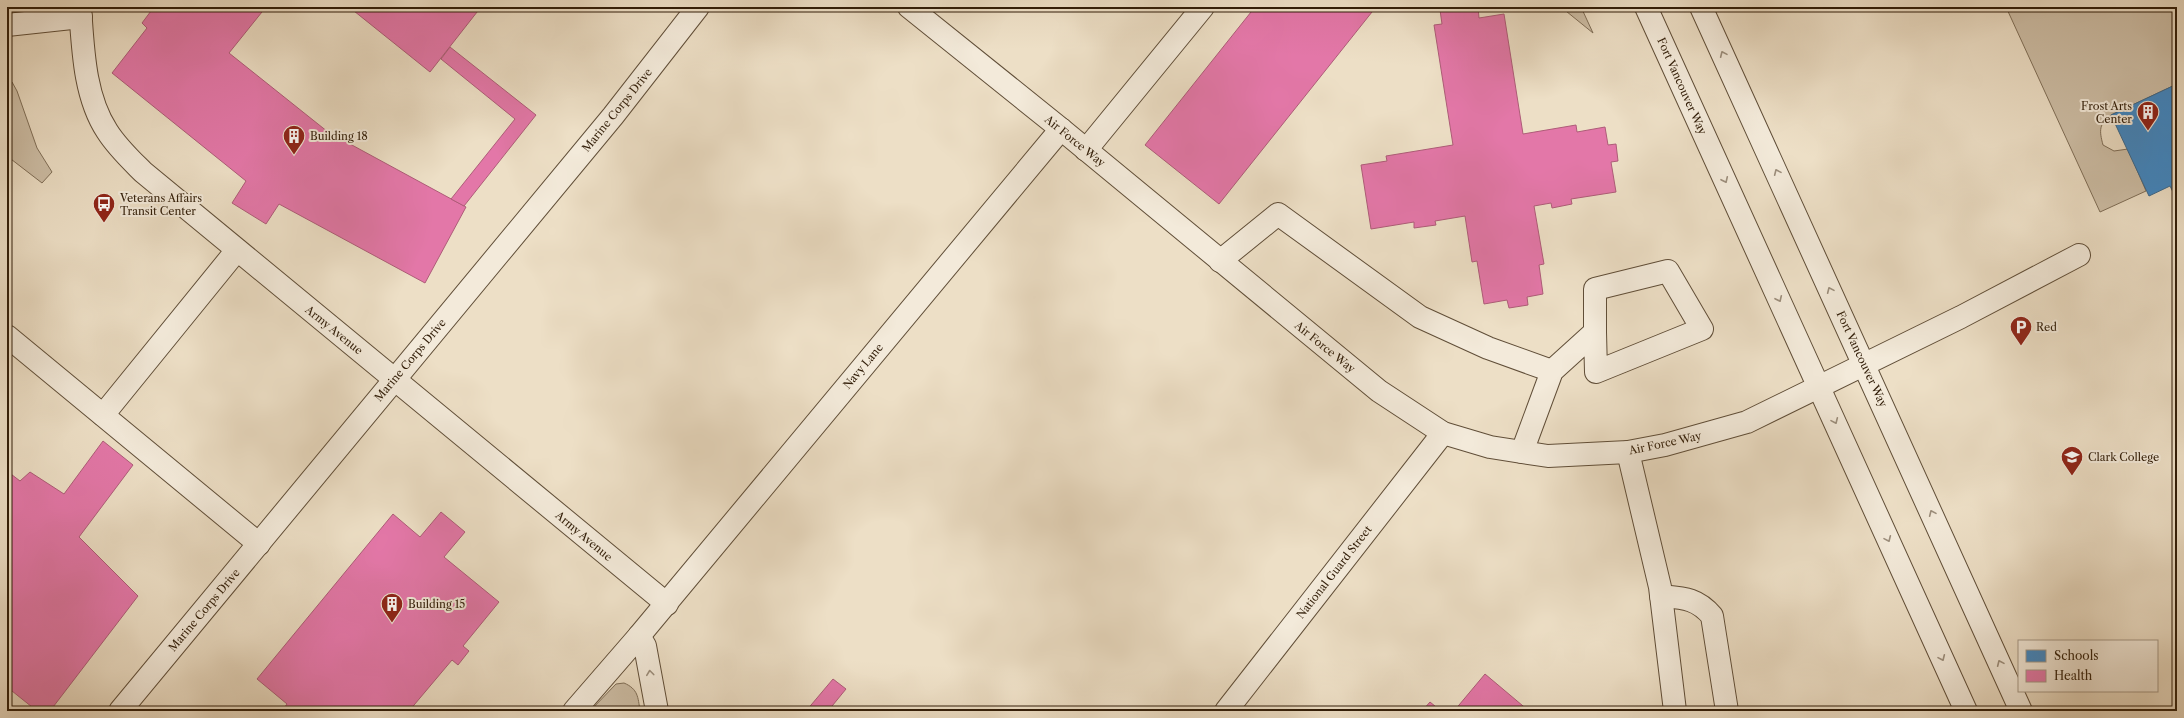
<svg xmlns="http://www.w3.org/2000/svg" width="2184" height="718" viewBox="0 0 2184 718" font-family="'Libre Caslon Text',serif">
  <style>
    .green { fill: #cdbea6; stroke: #7f6e57 }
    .schools { fill: #3f88c5; stroke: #3b688c }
    .health { fill: #e377a8; stroke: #ae5c78 }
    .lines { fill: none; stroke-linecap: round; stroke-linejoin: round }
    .minor-casing { stroke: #604e38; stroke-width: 24 }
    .minor { stroke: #f3eada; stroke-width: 22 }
    .oneway { stroke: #9c8e7c }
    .labels { text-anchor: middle; stroke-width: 4; stroke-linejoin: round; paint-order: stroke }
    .street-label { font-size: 11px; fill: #311d08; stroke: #f3eada }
    .poi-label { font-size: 11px; fill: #311d08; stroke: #f3eada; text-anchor: start }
  </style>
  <rect width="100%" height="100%" fill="#eddfc6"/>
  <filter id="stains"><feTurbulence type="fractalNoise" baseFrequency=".005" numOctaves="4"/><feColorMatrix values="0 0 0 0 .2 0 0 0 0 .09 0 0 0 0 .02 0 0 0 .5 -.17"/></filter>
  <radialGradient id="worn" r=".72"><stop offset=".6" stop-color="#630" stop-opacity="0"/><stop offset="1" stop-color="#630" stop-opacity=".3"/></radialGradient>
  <g class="green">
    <polygon points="1561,7 1581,7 1593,33"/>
    <path d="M2006 7H2177V84L2111 115C2099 124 2099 130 2103 145L2114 151 2128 149 2146 191 2100 212Z"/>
    <polygon points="7,79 12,82 17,91 37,148 52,172 42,183 7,156"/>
    <path d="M624 683C638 689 638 697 640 711H590L616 684Z"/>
  </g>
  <polygon class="schools" points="2177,84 2177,200 2170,186 2149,196 2111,115"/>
  <g class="health">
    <polygon points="154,7 266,7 229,53 328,132 466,207 425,283 279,204 266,224 232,203 246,181 112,73 147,28 142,23"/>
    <polygon points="349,7 481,7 430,72"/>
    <polygon points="1255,7 1376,7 1219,204 1145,145"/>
    <polygon points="1458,7 1478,7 1479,18 1504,14 1523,134 1576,125 1577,132 1605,127 1608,145 1616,144 1618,161 1611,162 1616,192 1571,199 1572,204 1552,208 1551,203 1534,206 1544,264 1539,265 1543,294 1527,297 1528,305 1509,308 1507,300 1484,304 1477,261 1472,262 1465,216 1435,221 1436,225 1414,228 1414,222 1371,229 1361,165 1387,161 1386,156 1453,145 1434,25 1442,24 1440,10"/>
    <polygon points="450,47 536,115 464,206 451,199 515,119 441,59"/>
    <polygon points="103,441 133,465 79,537 138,596 50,711 37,711 7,687 7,471 20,481 30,472 64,494"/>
    <polygon points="441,512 465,532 444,557 499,602 463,646 469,651 458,665 452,660 409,711 282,711 287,704 257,679 393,514 420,537"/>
    <polygon points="1485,674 1529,711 1454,711"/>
    <polygon points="833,679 846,689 828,711 806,711"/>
    <polygon points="1430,702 1441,711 1422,711"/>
  </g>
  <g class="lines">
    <g class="minor-casing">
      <g id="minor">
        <path d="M80 7C83 48 84 96 107 131 117 147 130 159 143 172L667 604"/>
        <polyline points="909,7 1061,129 1379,391 1443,433 1490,447 1548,456 1628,452 1665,445 1747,422 1961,317 2079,255"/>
        <polyline points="1646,7 1966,711"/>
        <polyline points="1701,7 2021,711"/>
        <polyline points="7,25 81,17"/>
        <polyline points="1086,150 1203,7"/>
        <polyline points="1220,261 1278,214 1420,317 1488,348 1552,371"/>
        <polyline points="7,336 259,544"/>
        <polyline points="103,415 237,250"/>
        <polyline points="1522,452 1552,371 1595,332 1596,372 1702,329 1668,271 1595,289 1595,332"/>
        <polyline points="1628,452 1660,587 1675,711"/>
        <path d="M1661 596C1683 598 1697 598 1712 616L1727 711"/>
        <polyline points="639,636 1061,129"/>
        <polyline points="120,711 613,116 698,7"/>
        <polyline points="574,711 639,636 645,646 657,711"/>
        <polyline points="1226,711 1443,433"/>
      </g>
    </g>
    <use href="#minor" class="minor"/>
  </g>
  <defs><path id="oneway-chevron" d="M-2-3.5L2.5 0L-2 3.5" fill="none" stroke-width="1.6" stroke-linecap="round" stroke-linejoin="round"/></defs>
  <g class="oneway">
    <use href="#oneway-chevron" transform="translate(1723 54) rotate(-114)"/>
    <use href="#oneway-chevron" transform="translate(1777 172) rotate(-114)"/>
    <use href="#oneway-chevron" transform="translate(1725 180) rotate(65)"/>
    <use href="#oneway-chevron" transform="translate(1830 290) rotate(-114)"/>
    <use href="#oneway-chevron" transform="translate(1779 299) rotate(65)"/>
    <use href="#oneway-chevron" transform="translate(1835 421) rotate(66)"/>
    <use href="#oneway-chevron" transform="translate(1932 513) rotate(-114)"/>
    <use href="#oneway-chevron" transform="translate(1888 539) rotate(66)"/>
    <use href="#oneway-chevron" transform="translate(1942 658) rotate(66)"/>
    <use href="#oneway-chevron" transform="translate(2000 663) rotate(-114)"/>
    <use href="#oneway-chevron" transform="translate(650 673) rotate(-97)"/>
  </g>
  <defs>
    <g id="building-pin" transform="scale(1.15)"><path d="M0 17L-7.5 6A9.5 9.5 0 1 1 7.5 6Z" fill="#8f2418" stroke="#f3eada"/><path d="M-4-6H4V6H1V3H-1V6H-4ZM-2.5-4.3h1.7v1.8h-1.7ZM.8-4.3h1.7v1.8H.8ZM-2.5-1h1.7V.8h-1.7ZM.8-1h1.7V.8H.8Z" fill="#fff"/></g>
    <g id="bus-pin" transform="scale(1.15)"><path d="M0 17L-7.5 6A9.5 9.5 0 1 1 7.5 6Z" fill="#8f2418" stroke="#f3eada"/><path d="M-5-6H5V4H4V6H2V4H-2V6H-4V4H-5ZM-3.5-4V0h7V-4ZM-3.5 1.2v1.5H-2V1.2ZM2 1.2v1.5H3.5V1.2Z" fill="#fff"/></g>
    <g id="parking-pin" transform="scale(1.15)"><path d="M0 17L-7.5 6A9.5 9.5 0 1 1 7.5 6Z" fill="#8f2418" stroke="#f3eada"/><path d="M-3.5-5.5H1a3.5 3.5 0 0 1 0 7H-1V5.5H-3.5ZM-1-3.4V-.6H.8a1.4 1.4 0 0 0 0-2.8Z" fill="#fff"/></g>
    <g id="university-pin" transform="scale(1.15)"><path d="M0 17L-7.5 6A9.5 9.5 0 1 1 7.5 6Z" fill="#8f2418" stroke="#f3eada"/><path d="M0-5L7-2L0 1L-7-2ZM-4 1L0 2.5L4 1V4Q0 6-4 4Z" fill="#fff"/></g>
  </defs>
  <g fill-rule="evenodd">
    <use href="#building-pin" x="2148" y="112"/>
    <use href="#building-pin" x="294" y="136"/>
    <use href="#bus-pin" x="104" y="204"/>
    <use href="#parking-pin" x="2021" y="327"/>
    <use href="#university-pin" x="2072" y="457"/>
    <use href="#building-pin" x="392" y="604"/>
  </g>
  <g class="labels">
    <g class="street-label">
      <text transform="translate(1682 86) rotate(66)" y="4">Fort Vancouver Way</text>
      <text transform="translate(617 110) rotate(-51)" y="4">Marine Corps Drive</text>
      <text transform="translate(1075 141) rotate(39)" y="4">Air Force Way</text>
      <text transform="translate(334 330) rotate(39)" y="4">Army Avenue</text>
      <text transform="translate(1325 347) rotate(39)" y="4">Air Force Way</text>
      <text transform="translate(1862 359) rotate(65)" y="4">Fort Vancouver Way</text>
      <text transform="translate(410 360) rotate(-50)" y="4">Marine Corps Drive</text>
      <text transform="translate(863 366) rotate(-50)" y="4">Navy Lane</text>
      <text transform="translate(1665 443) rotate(-12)" y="4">Air Force Way</text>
      <text transform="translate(584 536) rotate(40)" y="4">Army Avenue</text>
      <text transform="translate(1334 572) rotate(-52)" y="4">National Guard Street</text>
      <text transform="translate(204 610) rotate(-50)" y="4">Marine Corps Drive</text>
    </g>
    <g class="poi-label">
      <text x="2132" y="110" text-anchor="end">Frost Arts<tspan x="2132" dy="13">Center</tspan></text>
      <text x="310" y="140">Building 18</text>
      <text x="120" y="202">Veterans Affairs<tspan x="120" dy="13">Transit Center</tspan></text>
      <text x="2036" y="331">Red</text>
      <text x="2088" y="461">Clark College</text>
      <text x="408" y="608">Building 15</text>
    </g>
  </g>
  <rect width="2184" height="718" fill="none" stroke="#eddfc6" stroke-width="24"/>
  <rect x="8" y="8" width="2168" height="702" fill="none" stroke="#311d08" stroke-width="2"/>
  <rect x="12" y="12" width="2160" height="694" fill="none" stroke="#311d08"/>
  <rect x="2018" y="640" width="140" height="52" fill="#f3eada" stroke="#a59886"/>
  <rect x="2026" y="650" width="20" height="12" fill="#3f88c5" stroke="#a59886"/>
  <text x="2054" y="660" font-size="12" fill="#311d08">Schools</text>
  <rect x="2026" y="670" width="20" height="12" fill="#e377a8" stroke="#a59886"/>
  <text x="2054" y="680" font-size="12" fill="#311d08">Health</text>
  <rect width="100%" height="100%" filter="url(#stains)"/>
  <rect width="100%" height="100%" fill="url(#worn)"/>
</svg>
